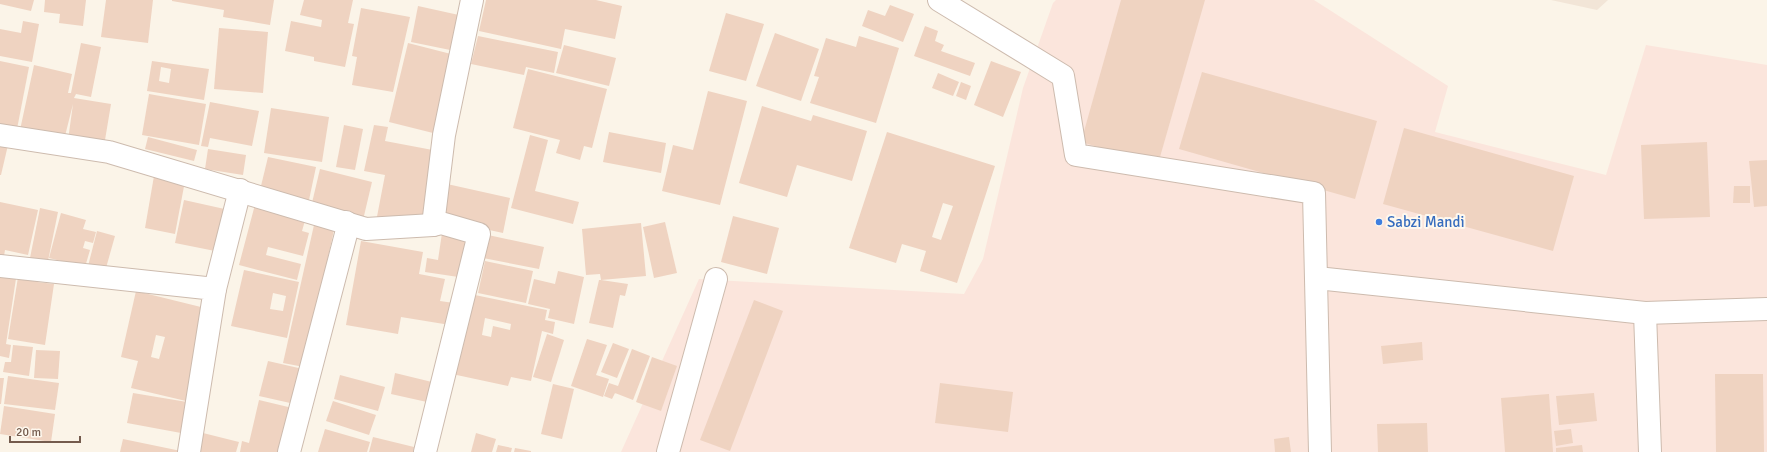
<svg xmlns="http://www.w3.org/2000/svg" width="1767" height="452" viewBox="0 0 1767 452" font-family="Signika,sans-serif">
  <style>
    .residential { fill: #f2e5d7 }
    .commercial { fill: #fbe5dc }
    .building { fill: #efd3c1; fill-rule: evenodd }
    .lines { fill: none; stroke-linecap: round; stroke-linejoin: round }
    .minor-casing { stroke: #cdbbae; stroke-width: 24 }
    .minor { stroke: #fff; stroke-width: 22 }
    .shop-dot { fill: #3f7fe0; stroke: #fef8ee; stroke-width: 1.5 }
    .labels { text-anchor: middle; stroke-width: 4; stroke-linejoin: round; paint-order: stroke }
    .shop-label { font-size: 15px; fill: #366cbe; stroke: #fef8ee; text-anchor: start }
  </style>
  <rect width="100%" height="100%" fill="#fbf4e8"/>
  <polygon class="residential" points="1551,0 1608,0 1597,10"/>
  <polygon class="commercial" points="1056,0 1314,0 1448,86 1435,132 1606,175 1646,45 1767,65 1767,452 621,452 699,279 964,294 983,259 1023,88 1053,3"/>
  <g class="building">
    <polygon points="0,0 34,0 31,11 0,4"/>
    <polygon points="45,0 86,0 83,26 59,23 60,14 44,12"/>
    <polygon points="106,0 153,0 148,43 101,37"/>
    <polygon points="172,0 274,0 270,25 223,17 224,10 172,1"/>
    <polygon points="304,0 353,0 348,23 354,24 345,67 314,61 314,57 285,51 291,21 321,27 322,20 300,15"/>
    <polygon points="486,0 596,0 622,6 615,39 565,29 561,49 479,31"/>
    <polygon points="1121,0 1205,0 1158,164 1081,142"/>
    <polygon points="890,5 914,14 903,42 862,26 868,10 885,16"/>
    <polygon points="418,6 468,17 460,52 411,42"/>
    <polygon points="361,8 410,17 393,92 352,85 357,57 352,56"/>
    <polygon points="726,13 764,24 746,81 709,71"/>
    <polygon points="23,21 39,24 32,62 0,56 0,29 21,33"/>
    <polygon points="925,26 938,31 935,41 944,45 941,51 975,63 970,76 914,56"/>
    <polygon points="219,28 268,32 263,93 214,89"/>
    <polygon points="775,33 819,49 801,101 756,86"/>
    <polygon points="478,36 558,52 554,73 526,67 524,75 471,64"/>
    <polygon points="859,36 899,48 876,123 810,103 819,77 814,76 826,38 856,47"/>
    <polygon points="81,43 101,47 91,97 76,94 74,98 111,104 104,146 68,140 73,104 64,140 20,130 34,65 72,74 68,93 71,93"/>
    <polygon points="408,43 451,54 439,104 445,105 437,134 389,122"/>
    <polygon points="564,45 616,58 609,86 556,73"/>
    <polygon points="0,61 29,67 17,129 0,125"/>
    <path d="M152 61 209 69 204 100 147 91ZM161 67 171 69 169 83 159 81Z"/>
    <polygon points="991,61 1021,72 1003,117 974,105"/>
    <polygon points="528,69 607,89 592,148 584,146 580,160 556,153 560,140 513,128"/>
    <polygon points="1202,72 1377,121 1355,199 1179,149"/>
    <polygon points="938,73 959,82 953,96 932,88"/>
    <polygon points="961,82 971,86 966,100 956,96"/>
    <polygon points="708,91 747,101 720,205 662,191 673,145 693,150"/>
    <polygon points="149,94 206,104 199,145 142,135"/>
    <polygon points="210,102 259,111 252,146 210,138 208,147 201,146"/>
    <polygon points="762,106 811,121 813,115 867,131 852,181 797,165 787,197 739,183"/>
    <polygon points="271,108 329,117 322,162 264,153"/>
    <polygon points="344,125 363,129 355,170 336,167"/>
    <polygon points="374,125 388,127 385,141 438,151 431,220 427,237 375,227 385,175 364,171"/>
    <polygon points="1404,128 1574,176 1553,251 1383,204"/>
    <polygon points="609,132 666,143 661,173 603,162"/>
    <path d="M887 132 995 166 957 283 920 271 926 251 902 244 896 263 849 248ZM943 203 953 206 941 240 932 237Z"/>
    <polygon points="530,135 548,140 535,191 579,202 573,224 511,208"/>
    <polygon points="148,137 197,150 194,161 145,149"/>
    <polygon points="1707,142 1710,217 1644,219 1641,145"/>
    <polygon points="0,143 8,145 1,175 0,175"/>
    <polygon points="208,149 246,155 243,175 205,169"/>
    <polygon points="268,157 316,167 309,200 260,190"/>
    <polygon points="1767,160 1767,206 1754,207 1749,161"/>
    <polygon points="320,169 372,182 363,220 311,207"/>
    <polygon points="154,176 185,181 175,234 145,228"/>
    <polygon points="447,184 510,198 503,233 439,219"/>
    <polygon points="1734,186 1750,186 1750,203 1733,203"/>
    <polygon points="257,197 308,210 302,231 309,233 303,256 268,247 266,255 301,264 297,280 239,265"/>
    <polygon points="184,200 229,210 220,252 175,243"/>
    <polygon points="0,202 38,210 28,255 5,250 4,256 0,256"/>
    <polygon points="40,208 58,212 48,261 30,258"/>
    <polygon points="61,213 86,220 83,229 96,232 93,243 85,241 83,248 90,250 85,267 49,258"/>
    <polygon points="733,216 779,228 767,274 721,262"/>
    <polygon points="665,222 677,273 654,278 643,227"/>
    <polygon points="641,223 646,276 601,280 628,284 625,296 620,295 613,328 589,323 599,280 601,280 600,274 586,275 582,229"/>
    <polygon points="314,225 334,230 304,367 283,363"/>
    <polygon points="97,231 115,236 104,275 87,270"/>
    <polygon points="442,233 472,237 465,278 425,272 427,258 438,260"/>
    <polygon points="488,235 544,247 539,269 483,258"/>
    <polygon points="361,241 423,252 419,274 445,279 440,301 454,303 450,325 401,317 398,334 346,325"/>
    <polygon points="485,261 533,271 526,303 478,293"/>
    <polygon points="0,269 17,272 6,344 11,345 9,358 0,356"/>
    <path d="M244 270 299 282 287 338 231 326ZM273 293 286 296 283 311 270 309Z"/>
    <polygon points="19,271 38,274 37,282 54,284 45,345 8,339"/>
    <polygon points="558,271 584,277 574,324 548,318 550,309 528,304 534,279 555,284"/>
    <path d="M136 291 209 309 186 401 131 388 138 361 121 357ZM156 335 165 337 159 359 151 357Z"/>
    <path d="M470 294 547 310 545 320 555 322 553 334 542 331 531 381 511 377 508 386 452 374ZM485 318 511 324 510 330 493 326 491 337 482 335Z"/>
    <polygon points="754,300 783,311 730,451 700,440"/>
    <polygon points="547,334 564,340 551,382 533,377"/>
    <polygon points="587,339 607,345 596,375 609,379 603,397 571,386"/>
    <polygon points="1422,342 1423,360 1383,364 1381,346"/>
    <polygon points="613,343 629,349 617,378 601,372"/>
    <polygon points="13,345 33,347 29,376 3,372 5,362 11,362"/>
    <polygon points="632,349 650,356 633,400 615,393 617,389 612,399 604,396 609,383 618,386"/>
    <polygon points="36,350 60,351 58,379 34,378"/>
    <polygon points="652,357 677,366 661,411 636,402"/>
    <polygon points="268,361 316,372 308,407 259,396"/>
    <polygon points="395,373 432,382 427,402 391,394"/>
    <polygon points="1715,374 1763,374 1764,452 1716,452"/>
    <polygon points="340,375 385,387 378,411 334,399"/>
    <polygon points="8,376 59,383 55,410 4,404"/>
    <polygon points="0,378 4,378 1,404 0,404"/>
    <polygon points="940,383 1013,392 1008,432 935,423"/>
    <polygon points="553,384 574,389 562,439 541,434"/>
    <polygon points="133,393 187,402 181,433 127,423"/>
    <polygon points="1594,393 1597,421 1559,425 1556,396"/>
    <polygon points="1549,394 1553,452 1505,452 1501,398"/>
    <polygon points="259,400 305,411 295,452 240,452 242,441 249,443"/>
    <polygon points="333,401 376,415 369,435 326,421"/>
    <polygon points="4,406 55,414 51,442 0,434"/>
    <polygon points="1427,423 1428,452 1378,452 1377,424"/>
    <polygon points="325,429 370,442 367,452 318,452"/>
    <polygon points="1571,429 1573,443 1556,446 1554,431"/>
    <polygon points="199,432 239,442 236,452 194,452"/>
    <polygon points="476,433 496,439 492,452 471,452"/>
    <polygon points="373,437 414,447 413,452 369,452"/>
    <polygon points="1289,437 1291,452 1275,452 1274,439"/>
    <polygon points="123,439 181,451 181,452 120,452"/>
    <polygon points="498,445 512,448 511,452 496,452"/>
    <polygon points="1582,445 1583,452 1556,452 1556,448"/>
    <polygon points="515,448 531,451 531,452 514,452"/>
  </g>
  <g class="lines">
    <g class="minor-casing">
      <g id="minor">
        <polyline points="939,0 1063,76 1076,155 1314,193 1320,452"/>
        <polyline points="0,135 109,152 366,229 433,225"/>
        <polyline points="0,266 215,289 189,452"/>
        <polyline points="1317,278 1645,313 1650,452"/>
        <polyline points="215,289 240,190"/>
        <polyline points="1645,313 1767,309"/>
        <polyline points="289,452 347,230 346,222"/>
        <polyline points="425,452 479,234 441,223 433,225 444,135 472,0"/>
        <polyline points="668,452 716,279"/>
      </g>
    </g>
    <use href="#minor" class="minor"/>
  </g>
  <circle class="shop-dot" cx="1379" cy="222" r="4"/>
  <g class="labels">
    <g class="shop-label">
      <text x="1387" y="227">Sabzi Mandi</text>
    </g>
  </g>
  <path d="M10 436v6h70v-6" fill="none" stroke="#745b4d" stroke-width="2"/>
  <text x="16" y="436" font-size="12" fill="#745b4d" stroke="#fef8ee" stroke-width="3" paint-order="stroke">20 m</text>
</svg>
